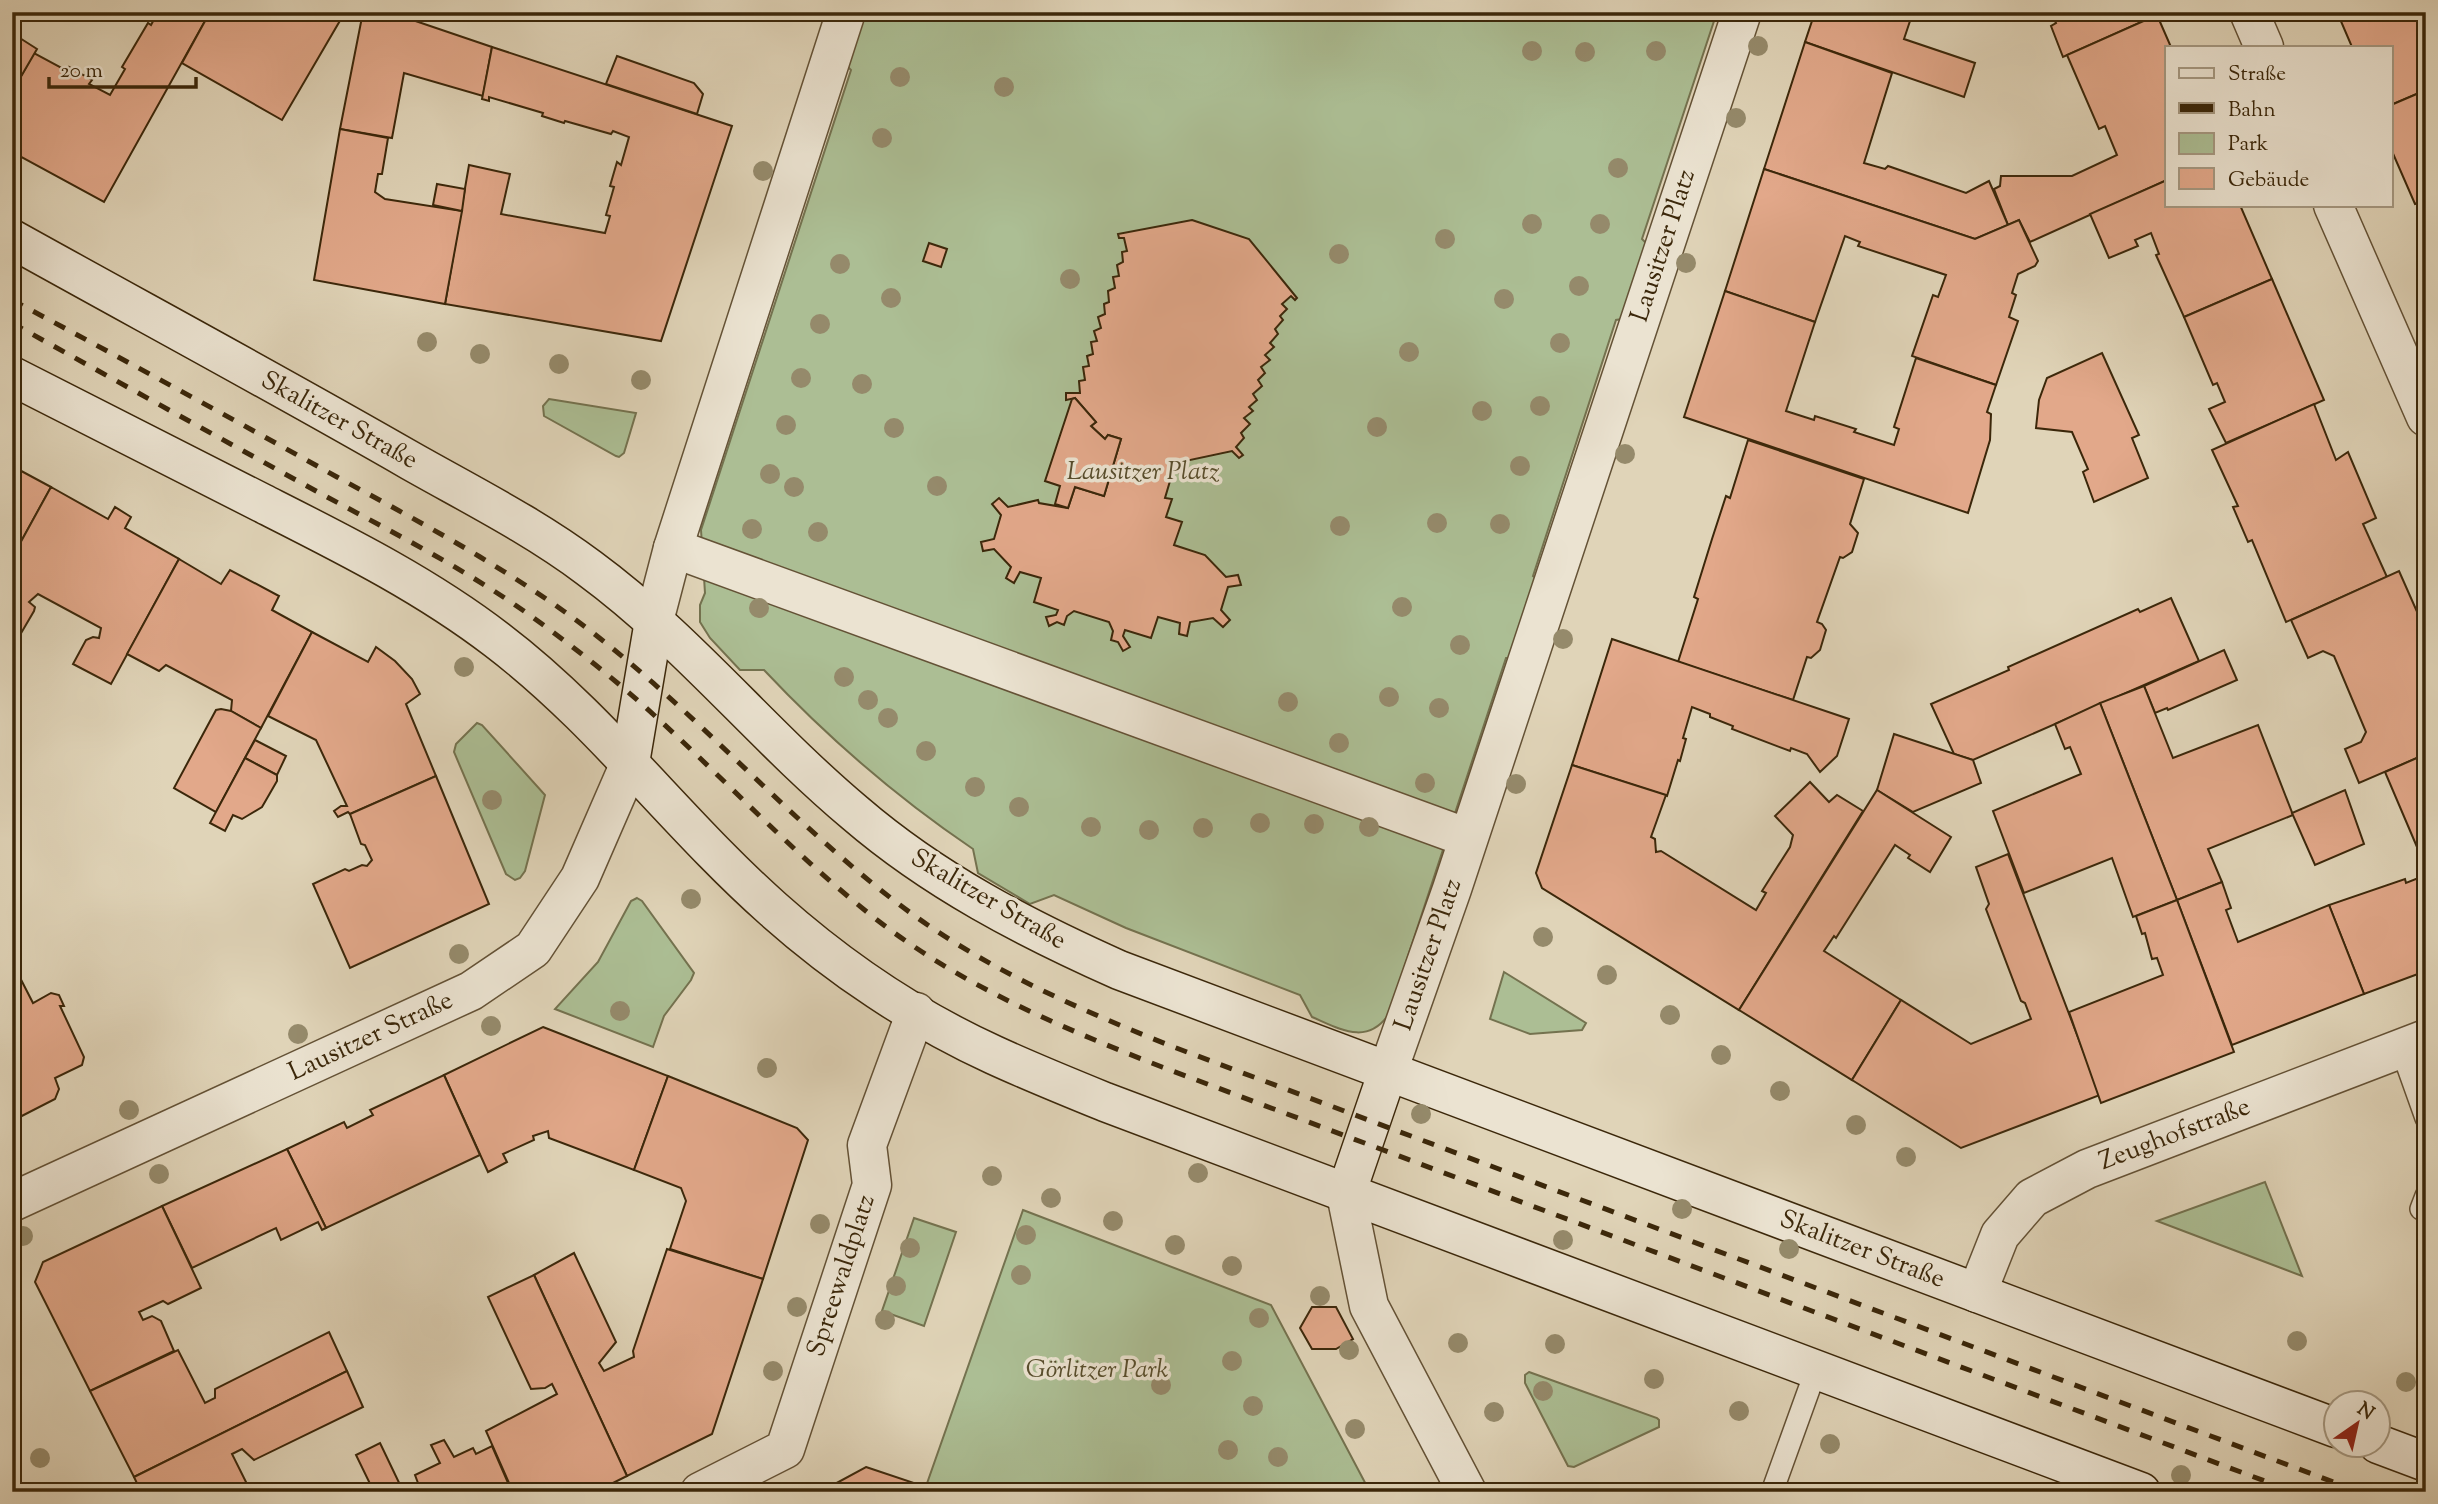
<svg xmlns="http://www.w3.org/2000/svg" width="2438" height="1504" viewBox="0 0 2438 1504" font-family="'Sorts Mill Goudy',serif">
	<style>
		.green { fill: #acbe94; stroke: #74724f; stroke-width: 2 }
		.building { fill: #e2a88a; stroke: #3b270a; stroke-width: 2 }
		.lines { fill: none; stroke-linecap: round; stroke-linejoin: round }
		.lane-casing { stroke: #645236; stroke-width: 24 }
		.street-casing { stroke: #645236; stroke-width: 41 }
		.secondary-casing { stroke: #3b270a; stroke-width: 41 }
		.lane { stroke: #ebe3d1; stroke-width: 21 }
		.street { stroke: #ebe3d1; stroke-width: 38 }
		.secondary { stroke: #ebe3d1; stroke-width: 38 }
		.rail { stroke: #3b270a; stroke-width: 5; stroke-dasharray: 12 12; stroke-linecap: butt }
		.tree { fill: #958a6b }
		.labels { text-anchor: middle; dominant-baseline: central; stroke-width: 7; stroke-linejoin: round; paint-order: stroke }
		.street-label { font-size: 26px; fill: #3b270a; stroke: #ebe3d1 }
		.park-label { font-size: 26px; font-style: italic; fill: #574d2c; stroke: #ebe3d1 }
	</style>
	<rect width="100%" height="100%" fill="#e0d4b8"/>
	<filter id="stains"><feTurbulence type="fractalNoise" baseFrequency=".00286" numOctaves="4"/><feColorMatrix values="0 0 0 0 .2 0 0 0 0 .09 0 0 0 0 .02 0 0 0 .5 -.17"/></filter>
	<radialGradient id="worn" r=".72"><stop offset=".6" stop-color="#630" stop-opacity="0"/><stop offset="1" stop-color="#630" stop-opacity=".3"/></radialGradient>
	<!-- green -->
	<g class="green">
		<path d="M861 12H1717L1642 239 1647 244 1622 319 1616 320 1533 576 1536 578 1510 658H1506L1389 1014C1367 1046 1340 1029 1312 1017L1300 995 1126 928 1054 895 1030 904 978 873 973 849C896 797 828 738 764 670H740L710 638 700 622V605L705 593 701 530 851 70 845 64Z"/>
		<path d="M549 399 636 413 624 453 619 457 616 456 544 416 543 406Z"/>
		<path d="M477 723 482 725 545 795 525 871 520 878 515 880 506 874 454 752 456 744Z"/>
		<path d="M637 898 642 901 694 973 691 980 664 1016 653 1047 555 1009 598 962 631 901Z"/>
		<path d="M1504 972 1586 1023 1582 1030 1530 1034 1490 1019Z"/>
		<path d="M2265 1182 2302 1276 2157 1221Z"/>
		<path d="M1023 1210 1271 1305 1370 1492H924Z"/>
		<path d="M914 1218 956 1232 924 1326 882 1311Z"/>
		<path d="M1529 1372 1657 1418 1659 1420V1427L1574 1467 1568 1466 1525 1383V1375Z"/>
	</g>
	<!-- building -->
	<g class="building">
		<path d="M158 12H210L104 202 12 152V92L34 53 67 71 69 67 92 80 89 84 110 95 125 69 122 67 148 23 151 25Z"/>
		<path d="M210 12H349L345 20 341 19 282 120 182 63Z"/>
		<path d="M363 12H389L492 47 483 96 404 73 392 138 340 129Z"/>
		<path d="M1815 12H1913L1904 39 1975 63 1964 97 1805 42Z"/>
		<path d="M2051 12H2156L2157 15 2063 57 2051 26 2056 23Z"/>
		<path d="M2337 12H2426V90L2391 105V47H2352Z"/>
		<path d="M2157 15 2171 47H2167V180L2030 242 2019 220 2008 225 1994 189 2000 186 2001 176H2072L2117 155 2105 126 2099 129 2067 55Z"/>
		<path d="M12 33 37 49 12 92Z"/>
		<path d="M1805 42 1892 73 1864 163 1885 169 1888 166 1966 193 1989 181 2008 225 1975 239 1764 169Z"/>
		<path d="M492 47 732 126 661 341 445 304 469 165 510 174 501 214 605 233 610 216 606 215 614 187 610 186 617 162 621 165 629 137 613 131 611 134 565 121 564 123 542 116 543 113 489 97V101L482 99Z"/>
		<path d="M617 56 694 83 703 94 697 114 606 84Z"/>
		<path d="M2426 90V216L2419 203 2415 204 2391 149V105Z"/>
		<path d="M340 129 388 138 382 174H378L375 192 385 199 462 211 445 304 314 280Z"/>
		<path d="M1764 169 1975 239 2019 220 2038 261 2035 266 2018 274 2012 293 2016 295 2009 317 2018 321 1996 385 1912 356 1933 295 1938 297 1946 275 1858 246 1860 242 1845 236 1815 322 1725 291Z"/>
		<path d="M2167 180V205H2240L2272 279 2184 317 2156 255 2159 254 2151 233 2135 240 2138 246 2109 258 2090 214Z"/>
		<path d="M437 184 465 189 462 211 433 205Z"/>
		<path d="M1192 220 1249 239 1297 298 1295 300 1291 296 1282 304 1287 309 1280 316 1283 320 1275 329 1278 334 1270 343 1274 347 1265 355 1270 360 1261 367 1265 373 1258 380 1262 386 1253 394 1257 400 1249 407 1253 411 1244 418 1250 424 1241 433 1244 438 1236 447 1243 455 1239 458 1232 451 1185 461 1181 473 1173 471 1165 498 1172 499 1166 517 1182 522 1174 545 1205 555 1226 577 1238 575 1241 585 1228 587 1221 610 1230 620 1223 627 1213 618 1190 622 1187 636 1179 634 1180 623 1158 617 1151 638 1125 630 1123 636 1130 647 1123 651 1118 642 1111 640 1113 631 1109 622 1074 611 1067 616 1064 625 1057 622 1049 626 1046 617 1056 615 1058 610 1034 602 1041 578 1020 572 1014 583 1006 578 1011 567 994 549 983 551 981 542 994 539 1001 515 992 504 999 498 1008 507 1038 500 1039 503 1068 508 1075 487 1104 496 1121 439 1108 435 1105 439 1091 426 1096 422 1075 398 1066 400V393H1080L1079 381 1085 380 1083 367 1089 366 1087 356 1093 354 1091 342 1097 341 1094 331 1101 328 1098 317 1105 314 1104 304 1109 302 1108 291 1115 288 1113 277 1119 276 1117 265 1123 262 1122 252 1127 251 1124 238H1119L1118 234Z"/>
		<path d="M929 243 947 249 941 267 923 261Z"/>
		<path d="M2272 279 2324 400 2226 443 2209 409 2225 402 2217 383 2213 385 2184 317Z"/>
		<path d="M1725 291 1815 322 1786 411 1814 420 1815 416 1856 429 1854 432 1894 445 1899 429 1894 427 1916 358 1996 385 1987 412 1991 414 1990 440 1968 513 1684 417Z"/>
		<path d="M2102 353 2139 435 2132 438 2148 478 2094 502 2083 472 2088 469 2072 432 2036 428 2039 400 2047 378Z"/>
		<path d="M1075 398 1096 422 1091 426 1105 439 1108 435 1121 439 1104 496 1075 487 1068 508 1055 504 1060 486 1045 481 1072 399Z"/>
		<path d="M2314 404 2336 460 2348 452 2376 518 2363 524 2387 577 2286 622 2252 540 2248 542 2233 507 2238 506 2212 450Z"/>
		<path d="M1748 440 1864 479 1850 524 1858 533 1852 552 1843 558 1840 557 1817 622 1822 624 1826 630 1820 650 1811 658 1807 657 1793 700 1678 662 1698 599 1694 597 1712 539 1726 496 1730 498Z"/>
		<path d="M12 466 51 487 12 558Z"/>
		<path d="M51 487 108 519 115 507 131 517 125 528 179 559 111 684 73 664 86 640 93 637 99 638 101 628 38 594 29 602 35 607 34 611 20 635 12 631V558Z"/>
		<path d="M179 559 221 584 230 570 279 596 272 610 312 632 261 728 231 711 232 700 166 665 159 671 127 654Z"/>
		<path d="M2399 571 2426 632V754L2359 783 2345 749 2361 742 2366 732 2334 656 2323 651 2308 658 2291 620Z"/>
		<path d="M2171 598 2199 661 1973 760 1954 754 1931 704 2009 670 2008 667 2138 609 2140 612Z"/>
		<path d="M312 632 368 662 376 647 395 661 412 679 420 694 406 704 436 776 350 814 348 812 338 817 334 811 341 806H347L316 740 268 716Z"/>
		<path d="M1612 639 1849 719 1837 756 1820 772 1807 754 1791 748 1790 751 1732 729 1733 726 1710 717V714L1692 707 1683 738 1686 739 1680 761 1678 760 1667 796 1572 765Z"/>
		<path d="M2224 650 2237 680 2168 710 2167 708 2155 713 2144 686Z"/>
		<path d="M2144 686 2173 758 2258 725 2293 815 2208 849 2222 882 2177 900 2100 703Z"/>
		<path d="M2100 703 2177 900 2133 917 2112 858 2024 893 1993 811 2081 774 2070 747 2065 749 2055 724Z"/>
		<path d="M221 709 231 711 261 728 216 812 174 788 216 710Z"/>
		<path d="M1894 734 1973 760 1981 783 1913 812 1877 790Z"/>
		<path d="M255 740 286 756 277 775 245 758Z"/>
		<path d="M2426 754V856L2422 846 2417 847 2385 772Z"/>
		<path d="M245 758 277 775V781L262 807 242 819 233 815 225 831 210 823Z"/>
		<path d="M1572 765 1666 795 1651 837 1655 839 1656 852 1661 851 1756 910 1766 893 1762 891 1790 847 1793 835 1775 816 1810 782 1829 802 1837 795 1863 811 1739 1010 1542 888 1536 873Z"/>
		<path d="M436 776 489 904 350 968 313 884 345 869 349 871 362 865 367 866 372 860 365 845 361 844 350 814Z"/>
		<path d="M1877 790 1951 837 1930 872 1908 858 1910 855 1895 845 1836 938 1834 936 1824 951 1901 1000 1852 1080 1739 1010Z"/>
		<path d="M2345 790 2364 844 2315 865 2292 813Z"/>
		<path d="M2008 854 2100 1095 1961 1148 1852 1080 1901 1000 1971 1044 2031 1019 2025 1003 2021 1001 1986 909 1989 904 1976 867Z"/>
		<path d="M2426 875V971L2364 994 2329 905 2405 879 2406 883Z"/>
		<path d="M2222 882 2231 908 2226 910 2238 942 2329 905 2364 994 2232 1045 2177 900Z"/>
		<path d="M2177 900 2234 1052 2101 1103 2069 1012 2163 975 2157 958 2152 959 2145 933 2142 934 2136 916Z"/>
		<path d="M12 962 33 1003 51 993 59 995 64 1006H60L84 1057 82 1065 55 1078 59 1089 55 1099 12 1121Z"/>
		<path d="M543 1027 668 1076 634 1170 549 1138 548 1131 533 1136 534 1140 503 1154 507 1162 488 1172 444 1075Z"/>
		<path d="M444 1075 480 1155 326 1228 287 1149 344 1122 347 1128 373 1115 370 1110Z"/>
		<path d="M668 1076 797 1128 808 1140 763 1279 670 1249 686 1201 681 1188 634 1170Z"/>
		<path d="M287 1149 326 1228 322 1230 318 1222 281 1240 276 1228 192 1268 162 1206Z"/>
		<path d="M162 1206 201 1288 168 1304 163 1301 139 1312 143 1320 152 1316 161 1321 174 1351 90 1391 35 1282 43 1262Z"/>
		<path d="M667 1249 763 1279 712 1434 627 1476 534 1275 574 1253 616 1342 599 1363 604 1371 634 1357 633 1351Z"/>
		<path d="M534 1275 627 1476 595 1492H513L486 1431 557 1394 552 1384 545 1388 531 1389 488 1297Z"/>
		<path d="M1312 1307H1336L1353 1339 1336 1349H1312L1300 1328Z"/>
		<path d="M329 1332 347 1371 134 1477 90 1391 178 1350 205 1403 215 1398V1389Z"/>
		<path d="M347 1371 363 1407 254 1460 242 1449 232 1454 251 1492H141L134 1477Z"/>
		<path d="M444 1440 454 1457 473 1448 476 1454 492 1446 512 1492H403L418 1483 415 1475 440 1463 431 1445Z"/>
		<path d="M380 1443 403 1491V1492H374L356 1455Z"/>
		<path d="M866 1467 926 1487 924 1492H820Z"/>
	</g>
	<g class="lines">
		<!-- lane casing -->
		<g class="lane-casing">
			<g id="lane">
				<path d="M2401 1048 2426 1118"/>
				<path d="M2421 1209 2426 1196"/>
				<path d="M1772 1492 1816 1370"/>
			</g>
		</g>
		<!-- street casing -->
		<g class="street-casing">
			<g id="street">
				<path d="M2249 12 2264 47"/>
				<path d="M2333 205 2426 417"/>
				<path d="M673 548 1468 838"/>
				<path d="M654 621 673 548 846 12"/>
				<path d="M1388 1071 1452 889 1742 12"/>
				<path d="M1346 1194 1369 1306 1467 1492"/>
				<path d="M12 1202 471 991 533 949 580 878 630 763"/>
				<path d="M1977 1293 2000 1235 2032 1198 2087 1169 2426 1039"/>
				<path d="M700 1492 785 1449 872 1185 867 1145 916 1012"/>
			</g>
		</g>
		<!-- secondary casing -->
		<g class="secondary-casing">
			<g id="secondary">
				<path d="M12 239C145 313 279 385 411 461 471 495 533 526 589 568 687 640 762 735 855 813 934 881 1025 928 1119 970L2336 1428"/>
				<path d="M12 376C95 418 178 461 262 503 343 544 424 584 497 640 601 719 676 823 773 909 838 967 915 1019 994 1055 1031 1072 1068 1087 1105 1102L2141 1492"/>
				<path d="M630 763 654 621"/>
				<path d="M1346 1194 1388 1071"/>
				<path d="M2378 1444 2426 1462"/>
			</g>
		</g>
		<!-- lane -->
		<use href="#lane" class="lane"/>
		<!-- street -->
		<use href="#street" class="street"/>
		<!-- secondary -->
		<use href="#secondary" class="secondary"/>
		<!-- rail -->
		<g class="rail">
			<path d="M12 300C121 358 229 417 337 477 418 521 501 565 576 620 692 706 785 818 900 905 983 968 1076 1008 1171 1046L2360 1492"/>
			<path d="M12 323C113 379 214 435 316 491 388 530 464 568 531 616 574 647 616 680 655 716 732 786 802 863 885 926 969 989 1065 1029 1162 1067L2294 1492"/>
		</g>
	</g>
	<!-- trees -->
	<g class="tree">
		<circle cx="1758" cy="46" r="10"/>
		<circle cx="1532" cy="51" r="10"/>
		<circle cx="1656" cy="51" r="10"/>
		<circle cx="1585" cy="52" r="10"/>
		<circle cx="900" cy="77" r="10"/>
		<circle cx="1004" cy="87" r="10"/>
		<circle cx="1736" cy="118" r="10"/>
		<circle cx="882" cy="138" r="10"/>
		<circle cx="1618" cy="168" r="10"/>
		<circle cx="763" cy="171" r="10"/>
		<circle cx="1532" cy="224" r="10"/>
		<circle cx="1600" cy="224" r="10"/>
		<circle cx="1445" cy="239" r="10"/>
		<circle cx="1339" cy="254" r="10"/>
		<circle cx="1686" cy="263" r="10"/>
		<circle cx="840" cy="264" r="10"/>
		<circle cx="1070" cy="279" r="10"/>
		<circle cx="1579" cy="286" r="10"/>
		<circle cx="891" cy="298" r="10"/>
		<circle cx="1504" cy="299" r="10"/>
		<circle cx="820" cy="324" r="10"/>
		<circle cx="427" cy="342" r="10"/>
		<circle cx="1560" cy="343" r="10"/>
		<circle cx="1409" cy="352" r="10"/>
		<circle cx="480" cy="354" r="10"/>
		<circle cx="559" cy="364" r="10"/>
		<circle cx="801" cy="378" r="10"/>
		<circle cx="641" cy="380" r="10"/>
		<circle cx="862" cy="384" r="10"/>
		<circle cx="1540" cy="406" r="10"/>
		<circle cx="1482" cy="411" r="10"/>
		<circle cx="786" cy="425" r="10"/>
		<circle cx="1377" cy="427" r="10"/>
		<circle cx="894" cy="428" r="10"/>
		<circle cx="1625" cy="454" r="10"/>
		<circle cx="1520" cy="466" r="10"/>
		<circle cx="770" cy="474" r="10"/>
		<circle cx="937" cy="486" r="10"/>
		<circle cx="794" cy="487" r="10"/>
		<circle cx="1437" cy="523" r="10"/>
		<circle cx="1500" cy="524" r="10"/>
		<circle cx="1340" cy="526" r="10"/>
		<circle cx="752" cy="529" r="10"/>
		<circle cx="818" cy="532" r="10"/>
		<circle cx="1402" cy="607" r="10"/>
		<circle cx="759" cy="608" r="10"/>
		<circle cx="1563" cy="639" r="10"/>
		<circle cx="1460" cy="645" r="10"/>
		<circle cx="464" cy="667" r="10"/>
		<circle cx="844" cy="677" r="10"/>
		<circle cx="1389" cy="697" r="10"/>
		<circle cx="868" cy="700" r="10"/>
		<circle cx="1288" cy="702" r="10"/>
		<circle cx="1439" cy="708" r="10"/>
		<circle cx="888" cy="718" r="10"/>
		<circle cx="1339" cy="743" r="10"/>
		<circle cx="926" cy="751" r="10"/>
		<circle cx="1425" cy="783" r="10"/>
		<circle cx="1516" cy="784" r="10"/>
		<circle cx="975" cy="787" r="10"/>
		<circle cx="492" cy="800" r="10"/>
		<circle cx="1019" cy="807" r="10"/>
		<circle cx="1260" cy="823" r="10"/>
		<circle cx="1314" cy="824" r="10"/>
		<circle cx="1091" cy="827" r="10"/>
		<circle cx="1369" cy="827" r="10"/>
		<circle cx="1203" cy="828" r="10"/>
		<circle cx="1149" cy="830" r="10"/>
		<circle cx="691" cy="899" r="10"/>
		<circle cx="1543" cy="937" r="10"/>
		<circle cx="459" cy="954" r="10"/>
		<circle cx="1607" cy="975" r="10"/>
		<circle cx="620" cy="1011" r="10"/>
		<circle cx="1670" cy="1015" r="10"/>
		<circle cx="491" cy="1026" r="10"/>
		<circle cx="298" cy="1034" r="10"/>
		<circle cx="1721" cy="1055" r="10"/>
		<circle cx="767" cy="1068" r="10"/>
		<circle cx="1780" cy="1091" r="10"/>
		<circle cx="129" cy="1110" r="10"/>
		<circle cx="1421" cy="1114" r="10"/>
		<circle cx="1856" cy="1125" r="10"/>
		<circle cx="1906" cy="1157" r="10"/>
		<circle cx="1198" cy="1173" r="10"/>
		<circle cx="159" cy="1174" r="10"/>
		<circle cx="992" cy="1176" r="10"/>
		<circle cx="1051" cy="1198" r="10"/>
		<circle cx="1682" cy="1209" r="10"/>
		<circle cx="1113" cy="1221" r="10"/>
		<circle cx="820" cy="1224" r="10"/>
		<circle cx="1026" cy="1235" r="10"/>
		<circle cx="23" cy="1236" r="10"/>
		<circle cx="1563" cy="1240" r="10"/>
		<circle cx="1175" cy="1245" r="10"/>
		<circle cx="910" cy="1248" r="10"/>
		<circle cx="1789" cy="1249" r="10"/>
		<circle cx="1232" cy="1266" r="10"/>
		<circle cx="1021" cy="1275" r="10"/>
		<circle cx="896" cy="1286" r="10"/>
		<circle cx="1320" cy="1296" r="10"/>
		<circle cx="797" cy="1307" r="10"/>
		<circle cx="1259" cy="1318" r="10"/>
		<circle cx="885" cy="1320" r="10"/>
		<circle cx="2297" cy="1341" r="10"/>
		<circle cx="1458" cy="1343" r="10"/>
		<circle cx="1555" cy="1344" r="10"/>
		<circle cx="1349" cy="1350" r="10"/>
		<circle cx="1232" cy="1361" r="10"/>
		<circle cx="773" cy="1371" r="10"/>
		<circle cx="1654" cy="1379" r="10"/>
		<circle cx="2406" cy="1382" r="10"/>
		<circle cx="1161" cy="1385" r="10"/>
		<circle cx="1543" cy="1391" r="10"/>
		<circle cx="1253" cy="1406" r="10"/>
		<circle cx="1739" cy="1411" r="10"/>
		<circle cx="1494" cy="1412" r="10"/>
		<circle cx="1355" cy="1429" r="10"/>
		<circle cx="1830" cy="1444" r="10"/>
		<circle cx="1228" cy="1450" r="10"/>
		<circle cx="1278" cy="1457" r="10"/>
		<circle cx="40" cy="1458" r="10"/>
		<circle cx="2181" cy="1475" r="10"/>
	</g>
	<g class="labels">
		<!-- street labels -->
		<g class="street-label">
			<text transform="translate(1664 246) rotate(-72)">Lausitzer Platz</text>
			<text transform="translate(339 421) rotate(29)">Skalitzer Straße</text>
			<text transform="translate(988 900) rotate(30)">Skalitzer Straße</text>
			<text transform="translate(1429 955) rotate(-71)">Lausitzer Platz</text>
			<text transform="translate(371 1037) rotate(-25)">Lausitzer Straße</text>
			<text transform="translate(2175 1135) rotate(-21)">Zeughofstraße</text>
			<text transform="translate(1862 1250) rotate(21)">Skalitzer Straße</text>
			<text transform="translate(842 1276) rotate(-72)">Spreewaldplatz</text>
		</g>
		<!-- park labels -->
		<g class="park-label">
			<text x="1143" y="472">Lausitzer Platz</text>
			<text x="1097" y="1370">Görlitzer Park</text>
		</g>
	</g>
	<!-- margin -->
	<rect width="2438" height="1504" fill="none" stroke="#e0d4b8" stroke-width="42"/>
	<rect x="14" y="14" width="2410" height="1476" fill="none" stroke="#3b270a" stroke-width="3.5"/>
	<rect x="21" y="21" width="2396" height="1462" fill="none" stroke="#3b270a" stroke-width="2"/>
	<!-- legend -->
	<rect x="2165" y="46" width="228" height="161" fill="#ebe3d1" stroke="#a59881" stroke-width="2"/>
	<rect x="2179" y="68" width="35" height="10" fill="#ebe3d1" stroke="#a59881" stroke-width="2"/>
	<text x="2228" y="80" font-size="21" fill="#3b270a">Straße</text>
	<rect x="2179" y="103" width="35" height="10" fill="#3b270a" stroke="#a59881" stroke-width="2"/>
	<text x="2228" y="116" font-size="21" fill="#3b270a">Bahn</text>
	<rect x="2179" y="133" width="35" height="21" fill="#acbe94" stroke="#a59881" stroke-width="2"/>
	<text x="2228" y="150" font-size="21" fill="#3b270a">Park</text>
	<rect x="2179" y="168" width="35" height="21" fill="#e2a88a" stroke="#a59881" stroke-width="2"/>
	<text x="2228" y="186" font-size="21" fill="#3b270a">Gebäude</text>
	<!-- north arrow -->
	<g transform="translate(2357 1424) rotate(34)"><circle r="33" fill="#ebe3d1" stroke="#a59881" stroke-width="2"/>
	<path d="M0-5L12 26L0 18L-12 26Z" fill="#8f2418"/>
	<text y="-10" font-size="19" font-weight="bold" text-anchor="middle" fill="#3b270a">N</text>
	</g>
	<!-- scale -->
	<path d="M49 77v10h147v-10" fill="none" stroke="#3b270a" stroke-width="3.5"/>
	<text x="60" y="77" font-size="21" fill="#3b270a" stroke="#ebe3d1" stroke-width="5" paint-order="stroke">20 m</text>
	<rect width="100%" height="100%" filter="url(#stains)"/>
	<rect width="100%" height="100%" fill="url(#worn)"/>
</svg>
